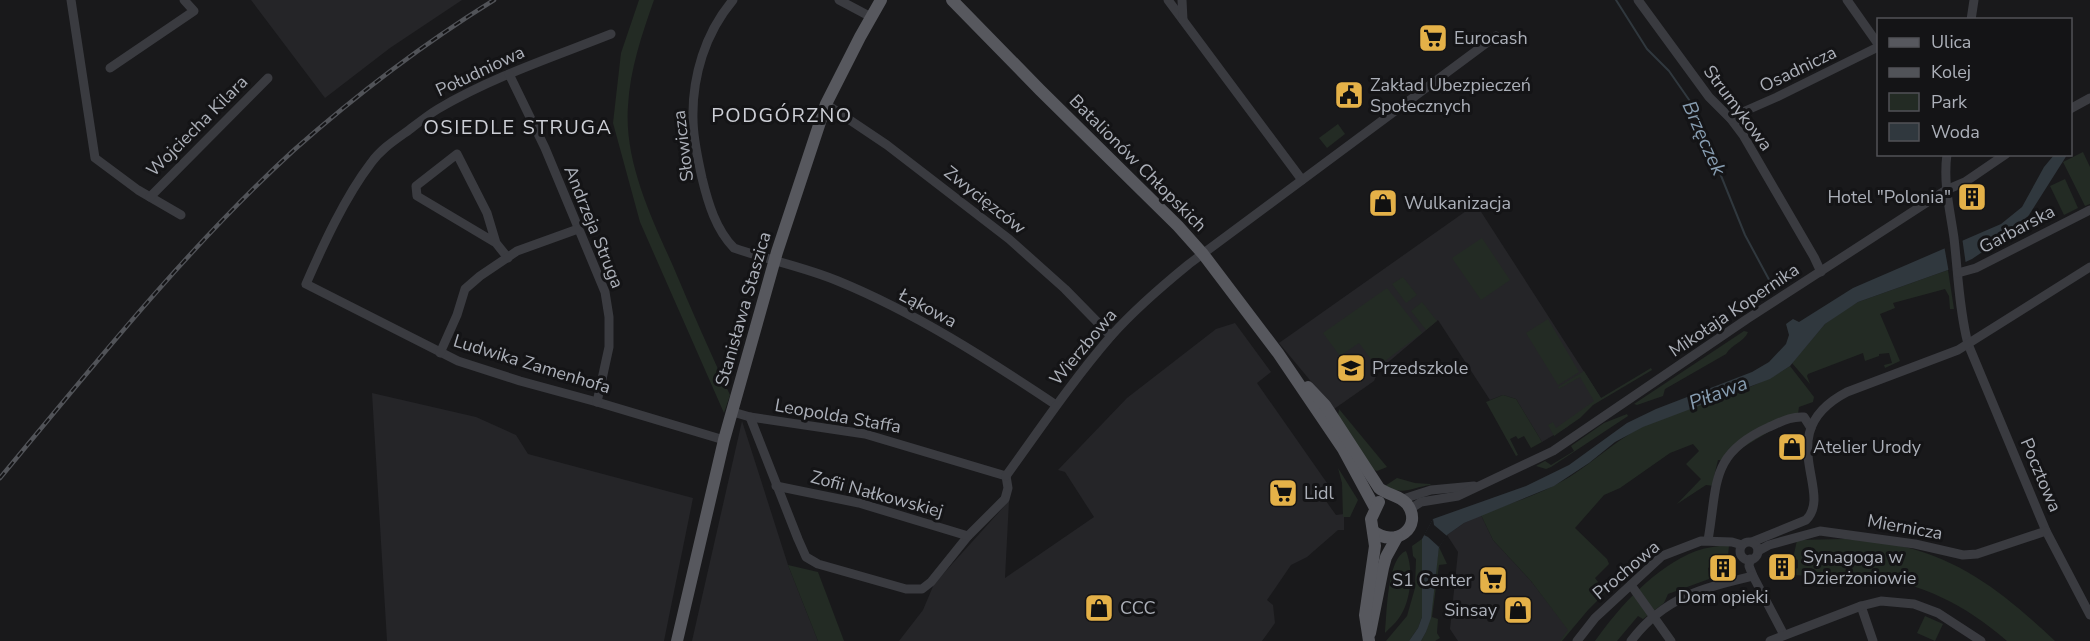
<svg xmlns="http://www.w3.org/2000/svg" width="2090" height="641" viewBox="0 0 2090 641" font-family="'Nunito Sans',sans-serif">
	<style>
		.built { fill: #252528 }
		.green { fill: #232b24 }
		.water { fill: #30383e }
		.pier { fill: #19191b }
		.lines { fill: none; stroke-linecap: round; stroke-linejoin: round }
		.stream { stroke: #30383e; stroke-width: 2 }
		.minor { stroke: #3a3b40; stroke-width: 9 }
		.major { stroke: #57585e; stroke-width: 12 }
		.rail-casing { stroke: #515358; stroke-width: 4.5 }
		.rail { stroke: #141416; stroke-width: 2; stroke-dasharray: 7; stroke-linecap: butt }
		.labels { text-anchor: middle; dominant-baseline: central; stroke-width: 6; stroke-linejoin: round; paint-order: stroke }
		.poi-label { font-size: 18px; fill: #acb0b9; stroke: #141416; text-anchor: start }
		.street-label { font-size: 18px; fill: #acb0b9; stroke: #141416 }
		.neighbourhood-label { font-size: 20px; letter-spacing: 1.5px; fill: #cdcfd6; stroke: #141416 }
		.water-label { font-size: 20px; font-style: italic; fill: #879db1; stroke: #141416 }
	</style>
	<rect width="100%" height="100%" fill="#19191b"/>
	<!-- built -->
	<g class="built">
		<path d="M251 0H462L390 48 325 98Z"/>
		<path d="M1476 204 1601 398 1580 412 1567 427 1542 442 1516 399 1503 395 1490 400 1438 320 1379 370 1374 381 1334 409 1279 343Z"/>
		<path d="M1235 323 1271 372 1257 383 1327 483 1318 490 1336 515 1344 514V530H1338L1307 557 1291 565 1267 600 1273 605 1275 623 1262 641H899L923 610 934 584 1009 501 1005 578 1094 517 1065 472 1058 470 1127 398 1216 329Z"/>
		<path d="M372 393 476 417 516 435 528 454 693 498 664 641H387Z"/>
		<path d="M742 421 788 565 818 641H692Z"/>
		<path d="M1481 515 1493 540 1531 581 1569 630 1561 641H1458L1450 629 1458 552 1447 535 1464 523Z"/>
	</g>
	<!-- green -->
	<g class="green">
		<path d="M639 0H654C642 34 630 69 628 106 624 161 651 217 673 266 691 309 710 352 730 395L724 413 640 222 613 123 621 53Z"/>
		<path d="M1338 124 1345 134 1327 148 1319 138Z"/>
		<path d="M2083 152 2090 167V204L2085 206 2063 162Z"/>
		<path d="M2065 179 2078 208 2064 215 2050 186Z"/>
		<path d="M1482 238 1510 280 1481 300 1452 258Z"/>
		<path d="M1948 270 1954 309H1950L1949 296 1945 289 1893 303 1895 308 1880 314 1900 361 1885 368 1884 365 1892 363 1889 353 1879 354V356L1865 361 1863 353 1808 374 1807 376 1810 384 1792 363 1825 324 1844 310 1858 302Z"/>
		<path d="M1403 277 1417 295 1406 303 1392 284Z"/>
		<path d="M1387 288 1422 333 1377 367 1359 343 1340 356 1323 333Z"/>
		<path d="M1422 302 1437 321 1426 330 1411 311Z"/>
		<path d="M1548 319 1579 372 1558 385 1526 333Z"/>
		<path d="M1744 331 1748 332C1744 342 1732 344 1726 354L1665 389 1663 396 1637 405 1634 404Z"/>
		<path d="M1790 366 1814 397 1813 402 1799 407 1798 414 1722 460H1718L1713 481 1715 486 1706 485 1677 504 1701 479 1686 464 1699 451 1693 444 1670 453 1620 488 1604 495 1575 528 1607 559 1609 564 1595 578 1601 586 1609 580 1612 586 1588 610 1562 641H1560L1568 630 1531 581 1493 540 1481 515C1504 505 1530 498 1553 486 1585 471 1609 444 1642 427 1690 403 1745 396 1790 366Z"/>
		<path d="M1651 368 1652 370 1593 405 1580 418 1554 436 1548 425 1553 422 1556 428 1594 401 1580 377 1559 389 1558 387 1584 371 1601 398Z"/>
		<path d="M1503 395 1516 399 1542 442 1531 448 1524 436 1518 439 1516 436 1510 439 1518 455 1516 456 1486 402Z"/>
		<path d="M1339 409 1387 467 1377 471 1372 469 1338 416Z"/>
		<path d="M1627 414 1628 416 1551 467 1546 469 1536 466 1545 461 1551 465 1574 451 1571 446 1604 423Z"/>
		<path d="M1338 468 1358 500 1350 517H1343L1342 483Z"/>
		<path d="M1397 478 1415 483 1430 484 1431 485C1413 487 1403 496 1385 486Z"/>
		<path d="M1422 539V617L1418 628 1409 641H1386L1407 616 1415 588 1416 559 1413 556 1412 546Z"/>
		<path d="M1846 539C1865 541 1886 542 1905 547 1967 562 2010 599 2055 641H2007C1963 603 1926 586 1864 573L1862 584 1853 582 1851 578 1848 581 1816 577V574L1813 572 1810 576 1793 575V570L1798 568V560L1793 559 1797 540Z"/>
		<path d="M1729 545 1728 557 1714 558 1715 565 1708 568 1709 579 1668 594 1664 603 1643 619 1638 616 1617 641H1595C1620 606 1655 567 1696 551 1707 547 1718 546 1729 545Z"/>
		<path d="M1439 547 1447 564 1439 565 1432 617 1438 619 1437 633 1440 638 1435 641H1421L1426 632Z"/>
		<path d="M1406 551C1414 570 1411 602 1399 618 1395 624 1389 628 1385 633 1387 614 1387 558 1406 551Z"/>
		<path d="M788 565 818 572 844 641H818Z"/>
		<path d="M1925 616 1943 624 1935 641 1917 633Z"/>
	</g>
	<!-- water -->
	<path class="water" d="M2054 155H2067L2029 215 2018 228 1972 259 1948 270 1858 302 1825 324 1790 366 1770 379 1643 427 1615 442 1589 463 1554 486 1464 523 1447 535 1439 547 1431 618 1426 632 1421 641H1409L1418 628 1422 617V539L1433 519 1526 486 1569 465 1627 423 1656 409 1752 372 1769 362 1786 344 1789 335 1786 324 1793 319 1799 322 1853 288 2001 224 2022 207 2044 167Z"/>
	<!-- pier -->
	<g class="pier">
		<path d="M1962 237 1966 265 1949 273 1944 245Z"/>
		<path d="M1433 519 1434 525 1447 536 1439 547 1428 537 1424 535Z"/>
	</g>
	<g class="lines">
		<!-- stream -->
		<path class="stream" d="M1616 0 1647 49 1669 71 1692 104 1745 235 1773 287"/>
		<!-- minor -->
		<g class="minor">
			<path d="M71 0 95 158 138 190 181 215"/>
			<path d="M733 0C705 33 692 77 693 119 693 139 698 159 702 178 708 203 716 230 734 248 768 260 805 267 838 281 916 313 987 359 1056 405"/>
			<path d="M839 0 871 17"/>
			<path d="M1168 0 1302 180"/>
			<path d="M1182 0 1183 20"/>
			<path d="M1638 0 1709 97 1731 119 1743 135 1814 257 1821 272"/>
			<path d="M1847 0 1878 44"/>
			<path d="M1971 20 1974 0"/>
			<path d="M611 34C553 57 492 77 438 109 428 115 418 123 409 130 395 140 381 149 371 163 345 197 323 245 306 284L458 361 520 381 597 402 724 440"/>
			<path d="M110 68 194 11 184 0"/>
			<path d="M509 74 545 148 605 292 609 317V347L597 402"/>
			<path d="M826 104 887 145 1009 239 1065 289 1111 336"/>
			<path d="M2070 109 2090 98"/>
			<path d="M1731 119 1736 115 1777 97 1878 47"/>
			<path d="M1947 154C1943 183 1950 210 1954 238 1958 273 1959 309 1968 344L2046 531 2090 615"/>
			<path d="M150 197 268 78"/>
			<path d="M496 243 417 196 416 186 457 154 487 213 496 243 508 258"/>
			<path d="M1958 273 1976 268 2090 210"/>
			<path d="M440 353 457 315 465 289 480 276 517 251 578 229"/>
			<path d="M733 412 750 417 865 434 1006 476"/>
			<path d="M750 417 798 539 806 557 818 564 906 589H922L931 582 968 536 1005 499 1008 488 1006 476"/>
			<path d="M1006 476C1040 429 1073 380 1111 336 1135 309 1162 286 1189 264L1496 36"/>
			<path d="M776 486 859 503 968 536"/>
			<path d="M1403 499 1431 490 1474 486"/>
			<path d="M1410 509 1421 502 1458 496 1553 451 1747 319 1946 190 1965 182 2006 154"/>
			<path d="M1708 540C1718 484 1709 454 1769 427 1781 422 1791 416 1804 417L1811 428"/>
			<path d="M1752 542 1806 520C1835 492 1770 432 1847 392L1958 350 2090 267"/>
			<circle cx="1749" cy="551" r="9"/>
			<path d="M1758 551 1769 545 1820 531 1915 544 1963 555 1977 554 2046 531"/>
			<path d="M1750 559 1749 566 1753 576 1784 635"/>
			<path d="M1631 585 1671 641"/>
			<path d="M1861 606 1873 641"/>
			<path d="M1577 641 1595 618 1662 556 1701 541 1732 542 1742 545"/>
			<path d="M1631 641C1664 597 1703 588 1753 576"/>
			<path d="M1770 641 1861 606 1881 601 1914 604 1938 613 1981 641"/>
		</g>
		<!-- major -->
		<g class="major">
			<path d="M952 0 1040 90 1178 226 1203 254 1278 353 1343 449 1375 508"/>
			<path d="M1308 387 1325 405 1379 488C1387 495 1400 495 1407 504 1424 527 1395 549 1373 531"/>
			<path d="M1370 633 1383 568 1386 557 1397 537"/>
			<path d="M677 641 724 440 777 252 826 104 860 37 881 0"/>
			<path d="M1369 641 1365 615 1375 546 1371 519 1379 502"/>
		</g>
		<!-- rail casing -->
		<g class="rail-casing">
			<path id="rail" d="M0 478C93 366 186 249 294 150 356 95 423 44 494 0"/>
		</g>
		<!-- rail -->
		<use href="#rail" class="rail"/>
	</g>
	<!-- icons -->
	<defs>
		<g id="supermarket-square" transform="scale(1.5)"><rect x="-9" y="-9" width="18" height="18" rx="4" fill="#e4b148" stroke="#141416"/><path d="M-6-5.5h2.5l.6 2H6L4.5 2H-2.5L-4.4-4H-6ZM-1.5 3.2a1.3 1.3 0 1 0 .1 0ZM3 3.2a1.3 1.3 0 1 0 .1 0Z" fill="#111"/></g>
		<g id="civic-square" transform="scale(1.5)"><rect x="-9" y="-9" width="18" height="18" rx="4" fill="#e4b148" stroke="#141416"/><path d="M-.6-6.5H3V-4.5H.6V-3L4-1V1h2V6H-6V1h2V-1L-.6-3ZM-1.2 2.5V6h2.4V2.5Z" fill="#111"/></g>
		<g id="building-square" transform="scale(1.5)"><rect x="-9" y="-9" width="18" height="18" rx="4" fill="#e4b148" stroke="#141416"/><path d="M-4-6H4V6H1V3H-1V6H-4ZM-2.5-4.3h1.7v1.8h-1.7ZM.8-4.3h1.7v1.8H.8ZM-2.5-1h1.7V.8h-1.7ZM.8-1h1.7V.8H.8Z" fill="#111"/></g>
		<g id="shop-square" transform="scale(1.5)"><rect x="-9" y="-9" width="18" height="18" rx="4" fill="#e4b148" stroke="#141416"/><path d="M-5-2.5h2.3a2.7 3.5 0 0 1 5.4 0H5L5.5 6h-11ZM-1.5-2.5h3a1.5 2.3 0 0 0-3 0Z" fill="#111"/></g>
		<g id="school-square" transform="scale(1.5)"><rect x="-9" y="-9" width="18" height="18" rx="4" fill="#e4b148" stroke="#141416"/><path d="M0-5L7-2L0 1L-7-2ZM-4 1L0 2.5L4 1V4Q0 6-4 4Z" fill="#111"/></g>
	</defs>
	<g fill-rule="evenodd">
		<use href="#supermarket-square" x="1433" y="38"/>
		<use href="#civic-square" x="1349" y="95"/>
		<use href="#building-square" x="1972" y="197"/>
		<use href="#shop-square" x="1383" y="203"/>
		<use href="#school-square" x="1351" y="368"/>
		<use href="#shop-square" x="1792" y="447"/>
		<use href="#supermarket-square" x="1283" y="493"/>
		<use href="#building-square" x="1782" y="567"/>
		<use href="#building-square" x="1723" y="568"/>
		<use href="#supermarket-square" x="1493" y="580"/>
		<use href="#shop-square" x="1099" y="608"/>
		<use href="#shop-square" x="1518" y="610"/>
	</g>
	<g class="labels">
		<!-- poi labels -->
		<g class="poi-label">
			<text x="1454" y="38">Eurocash</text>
			<text x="1370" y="85">Zakład Ubezpieczeń<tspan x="1370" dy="21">Społecznych</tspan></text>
			<text x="1951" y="197" text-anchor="end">Hotel "Polonia"</text>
			<text x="1404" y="203">Wulkanizacja</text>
			<text x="1372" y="368">Przedszkole</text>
			<text x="1813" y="447">Atelier Urody</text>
			<text x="1304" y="493">Lidl</text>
			<text x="1803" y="557">Synagoga w<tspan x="1803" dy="21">Dzierżoniowie</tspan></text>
			<text x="1472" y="580" text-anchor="end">S1 Center</text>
			<text x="1723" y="597" text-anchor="middle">Dom opieki</text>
			<text x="1120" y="608">CCC</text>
			<text x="1497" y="610" text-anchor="end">Sinsay</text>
		</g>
		<!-- street labels -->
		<g class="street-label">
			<text transform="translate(1798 69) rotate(-26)">Osadnicza</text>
			<text transform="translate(480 71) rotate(-25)">Południowa</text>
			<text transform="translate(1738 108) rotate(53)">Strumykowa</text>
			<text transform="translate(197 126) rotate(-45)">Wojciecha Kilara</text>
			<text transform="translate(683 146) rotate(-97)">Słowicza</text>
			<text transform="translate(1138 163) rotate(45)">Batalionów Chłopskich</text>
			<text transform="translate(985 200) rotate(38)">Zwycięzców</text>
			<text transform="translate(594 227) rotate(68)">Andrzeja Struga</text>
			<text transform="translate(2017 229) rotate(-28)">Garbarska</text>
			<text transform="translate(928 308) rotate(28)">Łąkowa</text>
			<text transform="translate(743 309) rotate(-74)">Stanisława Staszica</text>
			<text transform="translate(1734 310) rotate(-34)">Mikołaja Kopernika</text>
			<text transform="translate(1083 347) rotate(-50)">Wierzbowa</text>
			<text transform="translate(532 364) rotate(17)">Ludwika Zamenhofa</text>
			<text transform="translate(838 416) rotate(10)">Leopolda Staffa</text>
			<text transform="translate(2041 475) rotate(67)">Pocztowa</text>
			<text transform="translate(877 494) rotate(15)">Zofii Nałkowskiej</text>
			<text transform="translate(1905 527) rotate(10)">Miernicza</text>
			<text transform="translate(1626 570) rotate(-40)">Prochowa</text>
		</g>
		<!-- neighbourhood labels -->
		<g class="neighbourhood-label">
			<text x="782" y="115">PODGÓRZNO</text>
			<text x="518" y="127">OSIEDLE STRUGA</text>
		</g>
		<!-- water labels -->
		<g class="water-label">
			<text transform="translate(1704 138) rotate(66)">Brzęczek</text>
			<text transform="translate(1718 393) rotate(-21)">Piława</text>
		</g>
	</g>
	<!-- legend -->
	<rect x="1877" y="18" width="195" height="138" fill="#141416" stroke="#515257" stroke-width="1.5"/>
	<rect x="1889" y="38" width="30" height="9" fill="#57585e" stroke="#515257" stroke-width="1.5"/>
	<text x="1931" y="48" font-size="18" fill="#acb0b9">Ulica</text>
	<rect x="1889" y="68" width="30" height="9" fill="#515358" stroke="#515257" stroke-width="1.5"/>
	<text x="1931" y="78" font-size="18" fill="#acb0b9">Kolej</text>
	<rect x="1889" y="93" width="30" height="18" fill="#232b24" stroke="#515257" stroke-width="1.5"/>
	<text x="1931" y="108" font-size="18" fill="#acb0b9">Park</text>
	<rect x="1889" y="123" width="30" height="18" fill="#30383e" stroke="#515257" stroke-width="1.5"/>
	<text x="1931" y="138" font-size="18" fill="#acb0b9">Woda</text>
</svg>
